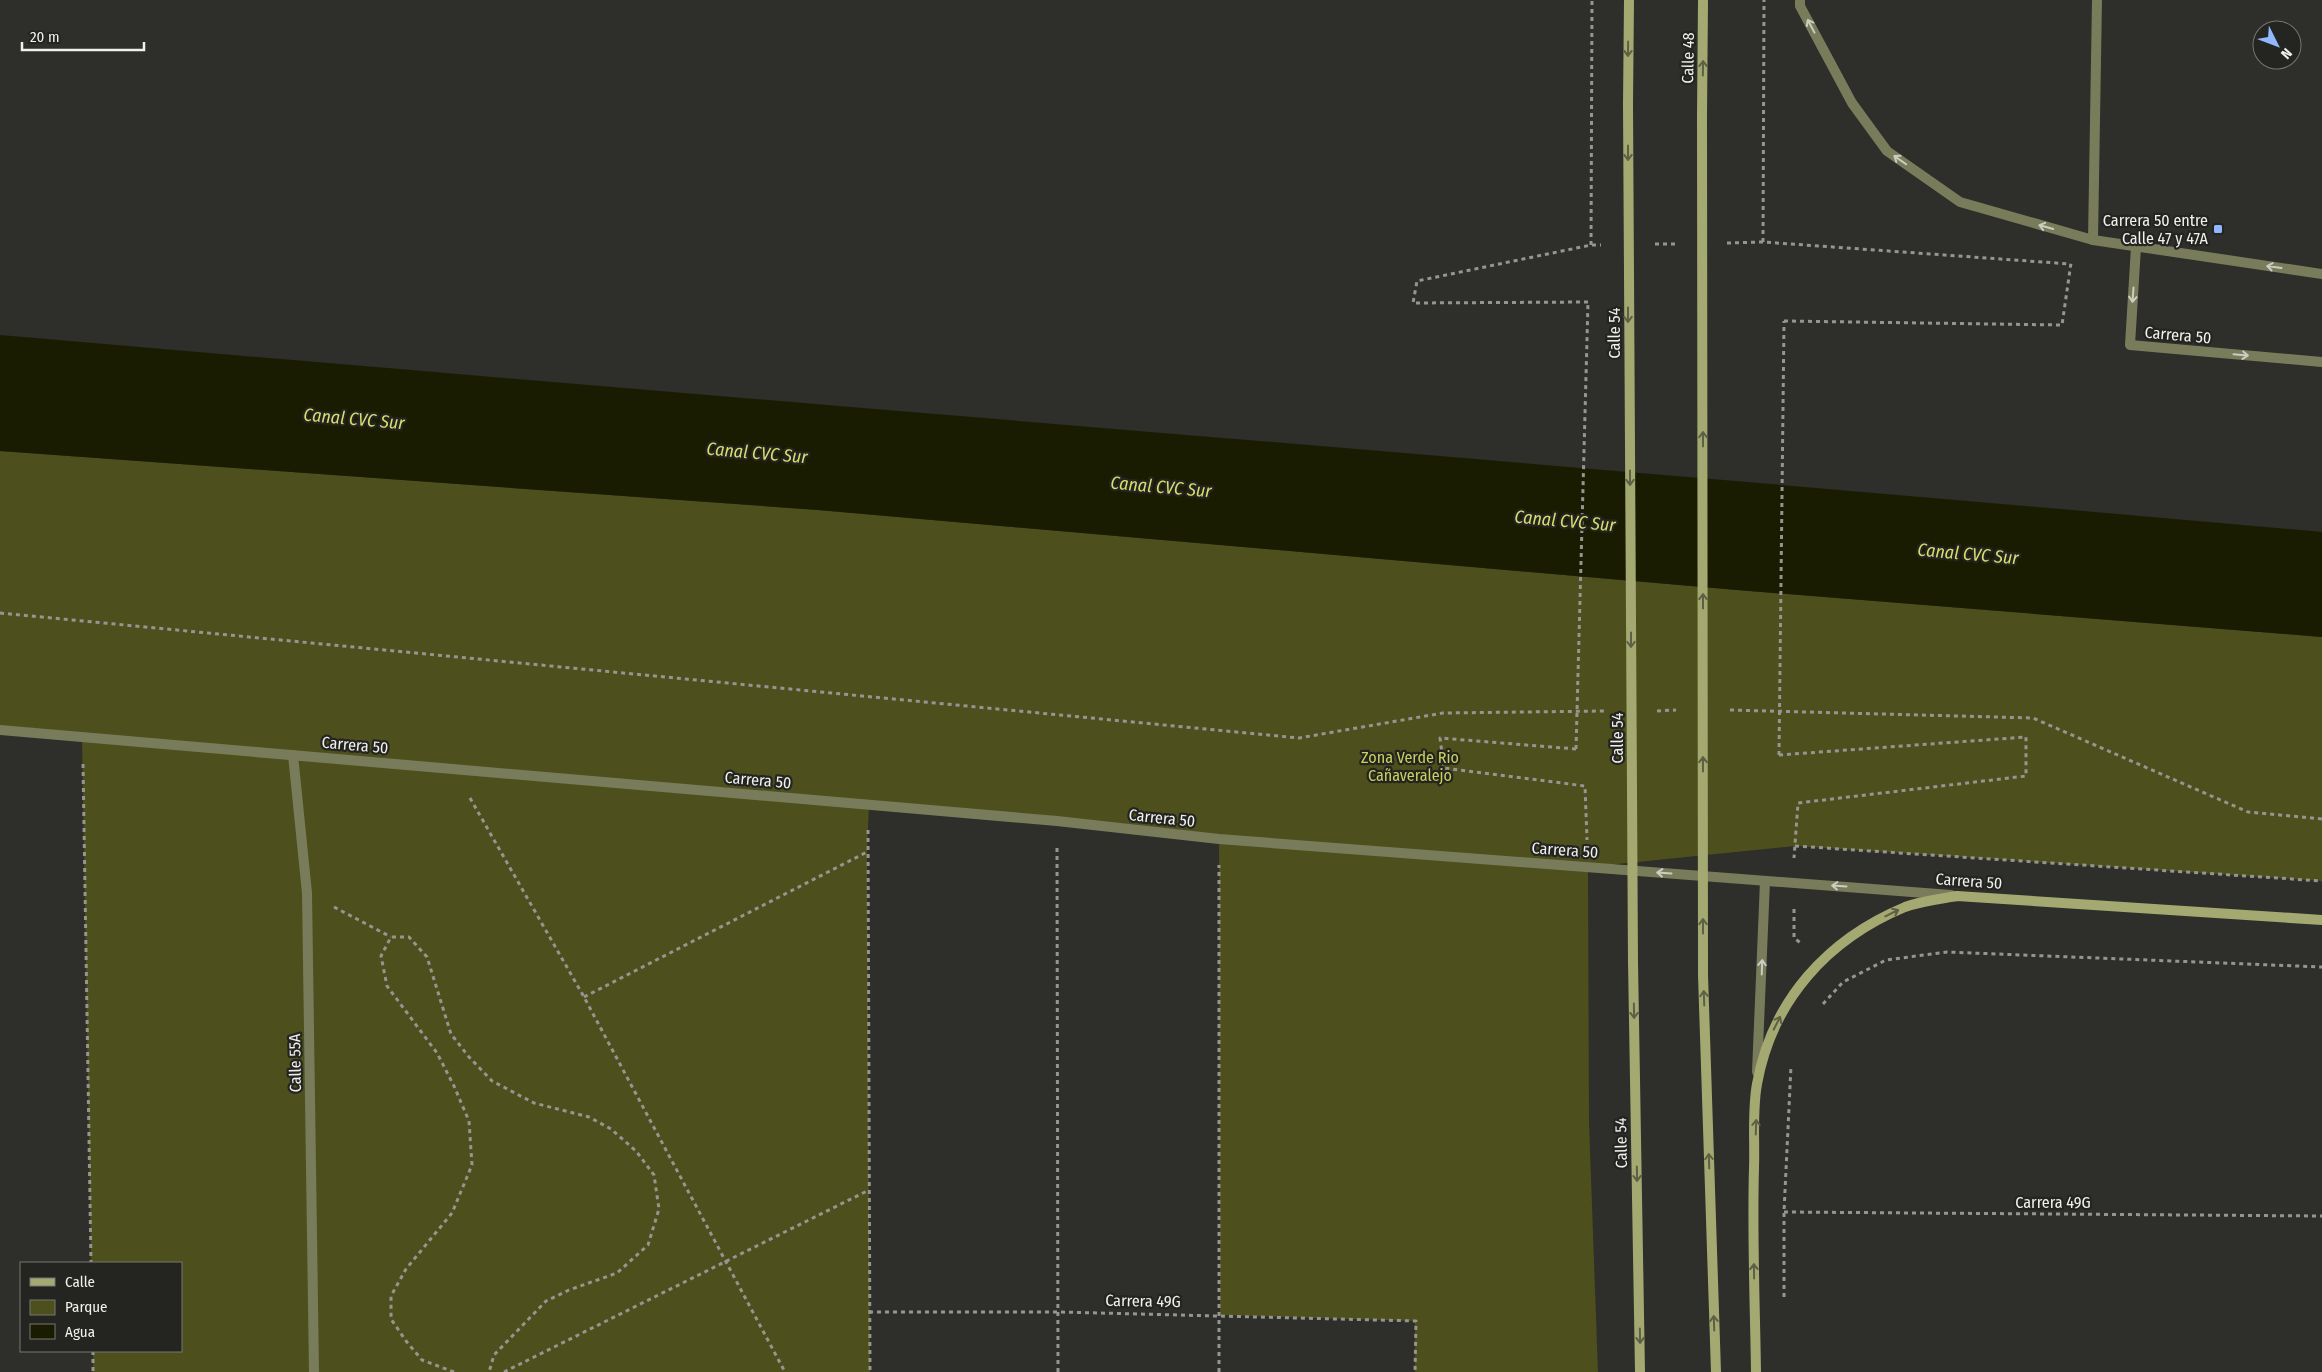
<svg xmlns="http://www.w3.org/2000/svg" width="2322" height="1372" viewBox="0 0 2322 1372" font-family="'Fira Sans Condensed',sans-serif">
	<style>
		.green { fill: #4d501c }
		.water { fill: #1a1c02 }
		.lines { fill: none; stroke-linecap: round; stroke-linejoin: round }
		.path { stroke: #959592; stroke-width: 3; stroke-dasharray: 4 4; stroke-linecap: butt }
		.street { stroke: #797c5b; stroke-width: 10 }
		.secondary { stroke: #a4a972; stroke-width: 10 }
		.path-bridge { stroke: #959592; stroke-width: 3; stroke-dasharray: 4 4; stroke-linecap: butt }
		.secondary-bridge { stroke: #a4a972; stroke-width: 10 }
		.oneway { stroke: #cccdc1 }
		.oneway2 { stroke: #5e6045 }
		.poi-dot { fill: #92b7fd; stroke: #242420; stroke-width: 2 }
		.labels { text-anchor: middle; dominant-baseline: central; stroke-width: 4.5; stroke-linejoin: round; paint-order: stroke }
		.street-label { font-size: 16px; fill: #f0f0ed; stroke: #242420 }
		.poi-label { font-size: 16px; fill: #f0f0ed; stroke: #242420; text-anchor: end }
		.park-label { font-size: 16px; fill: #c9d05d; stroke: #242420 }
		.water-label { font-size: 18px; font-style: italic; fill: #d8df6c; stroke: #242420 }
	</style>
	<rect width="100%" height="100%" fill="#2e2e2a"/>
	<!-- green -->
	<path class="green" d="M0 451 818 510 1737 590 2322 637V881L1795 846 1588 867 1589 1122 1598 1372H1415V1321L1220 1315 1219 839 869 805 867 852 870 1372H93V1351H181V1263H91L82 736 0 730Z"/>
	<!-- water -->
	<path class="water" d="M0 335C774 402 1548 463 2322 532V637L1737 590 818 510 0 451Z"/>
	<g class="lines">
		<!-- path -->
		<g class="path">
			<path d="M1763 242 1764 0"/>
			<path d="M1727 243 1763 242 2070 264"/>
			<path d="M1655 244H1676"/>
			<path d="M1591 245 1592 0"/>
			<path d="M1588 302 1413 303 1417 281 1591 245H1601"/>
			<path d="M1784 321 2062 325 2071 263"/>
			<path d="M0 613 1299 738 1443 713 1606 711"/>
			<path d="M1730 710 2033 718 2248 812 2322 819"/>
			<path d="M1657 711 1676 710"/>
			<path d="M1576 749 1440 738 1444 768 1585 786 1587 840"/>
			<path d="M1779 755 2026 737V776L1798 803 1794 858"/>
			<path d="M83 764 91 1263"/>
			<path d="M470 798 584 997 785 1372"/>
			<path d="M868 830 870 1372"/>
			<path d="M1795 846 2322 881"/>
			<path d="M1057 848 1058 1372"/>
			<path d="M334 907 391 937"/>
			<path d="M1794 909V938L1802 944"/>
			<path d="M584 997 867 852"/>
			<path d="M1823 1004 1843 982 1886 960 1947 952 2322 967"/>
			<path d="M1784 1212 2322 1216"/>
			<path d="M1784 1297V1212L1791 1066"/>
			<path d="M869 1312H1059L1416 1321 1415 1372"/>
			<path d="M93 1351V1372"/>
			<path d="M454 1372 422 1360 406 1341 391 1319V1296L406 1269 452 1213 472 1165 469 1121 454 1086 437 1053 387 986 381 956 391 937H409L427 957 451 1034 469 1057 492 1081 534 1103 589 1117 611 1129 636 1151 654 1175 659 1209 648 1245 617 1273 569 1290 546 1301 494 1355 489 1372"/>
			<path d="M504 1372 869 1190"/>
			<path d="M1219 1372V865"/>
		</g>
		<!-- street -->
		<g class="street">
			<path d="M1800 0V6L1852 103 1887 151 1960 202 2093 240 2322 274"/>
			<path d="M2093 240 2097 0"/>
			<path d="M2136 247 2130 345 2322 362"/>
			<path d="M0 730 1057 821 1219 839 1951 895"/>
			<path d="M293 755 307 893 314 1372"/>
			<path d="M1757 1072 1765 881"/>
		</g>
		<!-- secondary -->
		<g class="secondary">
			<path d="M1628 104 1629 0"/>
			<path d="M1702 116 1703 0"/>
			<path d="M1633 962 1640 1372"/>
			<path d="M1703 975 1716 1372"/>
			<path d="M1756 1372C1755 1304 1752 1236 1754 1168 1755 1141 1752 1111 1757 1084 1772 1000 1828 939 1905 907 1921 901 1940 899 1957 896L2322 920"/>
		</g>
		<!-- path-bridge -->
		<g class="path-bridge">
			<path d="M1576 749 1588 302"/>
			<path d="M1779 755 1784 321"/>
		</g>
		<!-- secondary-bridge -->
		<g class="secondary-bridge">
			<path d="M1628 104 1633 962"/>
			<path d="M1702 116 1703 975"/>
		</g>
	</g>
	<!-- one-way arrows -->
	<defs><path id="oneway-shaft" d="M-6 0H5M1.5-3L5.5 0L1.5 3" fill="none" stroke-width="1.6" stroke-linecap="round" stroke-linejoin="round" transform="scale(1.25)"/></defs>
	<g class="oneway">
		<use href="#oneway-shaft" transform="translate(1811 26) rotate(-118)"/>
		<use href="#oneway-shaft" transform="translate(1900 160) rotate(-145)"/>
		<use href="#oneway-shaft" transform="translate(2046 227) rotate(-164)"/>
		<use href="#oneway-shaft" transform="translate(2274 267) rotate(-172)"/>
		<use href="#oneway-shaft" transform="translate(2133 295) rotate(94)"/>
		<use href="#oneway-shaft" transform="translate(2241 355) rotate(5)"/>
		<use href="#oneway-shaft" transform="translate(1664 873) rotate(-176)"/>
		<use href="#oneway-shaft" transform="translate(1839 886) rotate(-176)"/>
		<use href="#oneway-shaft" transform="translate(1762 967) rotate(-88)"/>
	</g>
	<g class="oneway2">
		<use href="#oneway-shaft" transform="translate(1628 49) rotate(91)"/>
		<use href="#oneway-shaft" transform="translate(1703 68) rotate(-89)"/>
		<use href="#oneway-shaft" transform="translate(1628 153) rotate(90)"/>
		<use href="#oneway-shaft" transform="translate(1628 315) rotate(90)"/>
		<use href="#oneway-shaft" transform="translate(1703 439) rotate(-90)"/>
		<use href="#oneway-shaft" transform="translate(1630 478) rotate(90)"/>
		<use href="#oneway-shaft" transform="translate(1703 601) rotate(-90)"/>
		<use href="#oneway-shaft" transform="translate(1631 640) rotate(90)"/>
		<use href="#oneway-shaft" transform="translate(1703 764) rotate(-90)"/>
		<use href="#oneway-shaft" transform="translate(1892 913) rotate(-26)"/>
		<use href="#oneway-shaft" transform="translate(1703 926) rotate(-90)"/>
		<use href="#oneway-shaft" transform="translate(1704 998) rotate(-92)"/>
		<use href="#oneway-shaft" transform="translate(1634 1011) rotate(89)"/>
		<use href="#oneway-shaft" transform="translate(1777 1023) rotate(-63)"/>
		<use href="#oneway-shaft" transform="translate(1756 1127) rotate(-88)"/>
		<use href="#oneway-shaft" transform="translate(1709 1161) rotate(-92)"/>
		<use href="#oneway-shaft" transform="translate(1637 1174) rotate(89)"/>
		<use href="#oneway-shaft" transform="translate(1754 1271) rotate(-91)"/>
		<use href="#oneway-shaft" transform="translate(1714 1323) rotate(-92)"/>
		<use href="#oneway-shaft" transform="translate(1640 1336) rotate(89)"/>
	</g>
	<!-- markers -->
	<rect class="poi-dot" x="2213" y="224" width="10" height="10" rx="2.5"/>
	<g class="labels">
		<!-- street labels -->
		<g class="street-label">
			<text transform="translate(1688 58) rotate(-89)">Calle 48</text>
			<text transform="translate(1614 333) rotate(-90)">Calle 54</text>
			<text transform="translate(2178 335) rotate(5)">Carrera 50</text>
			<text transform="translate(1617 738) rotate(-90)">Calle 54</text>
			<text transform="translate(355 745) rotate(5)">Carrera 50</text>
			<text transform="translate(758 780) rotate(5)">Carrera 50</text>
			<text transform="translate(1162 818) rotate(6)">Carrera 50</text>
			<text transform="translate(1565 850) rotate(4)">Carrera 50</text>
			<text transform="translate(1969 881) rotate(4)">Carrera 50</text>
			<text transform="translate(295 1063) rotate(-91)">Calle 55A</text>
			<text transform="translate(1621 1143) rotate(-91)">Calle 54</text>
			<text x="2053" y="1202">Carrera 49G</text>
			<text transform="translate(1143 1301) rotate(1)">Carrera 49G</text>
		</g>
		<!-- poi labels -->
		<g class="poi-label">
			<text x="2208" y="220">Carrera 50 entre<tspan x="2208" dy="18">Calle 47 y 47A</tspan></text>
		</g>
		<!-- park labels -->
		<g class="park-label">
			<text x="1410" y="757">Zona Verde Rio<tspan x="1410" dy="18">Cañaveralejo</tspan></text>
		</g>
		<!-- water labels -->
		<g class="water-label">
			<text transform="translate(354 419) rotate(5)">Canal CVC Sur</text>
			<text transform="translate(757 453) rotate(5)">Canal CVC Sur</text>
			<text transform="translate(1161 487) rotate(5)">Canal CVC Sur</text>
			<text transform="translate(1565 521) rotate(5)">Canal CVC Sur</text>
			<text transform="translate(1968 554) rotate(5)">Canal CVC Sur</text>
		</g>
	</g>
	<!-- legend -->
	<rect x="20" y="1262" width="162" height="90" fill="#242420" stroke="#767672"/>
	<rect x="30" y="1278" width="25" height="8" fill="#a4a972" stroke="#767672"/>
	<text x="65" y="1287" font-size="15" fill="#f0f0ed">Calle</text>
	<rect x="30" y="1300" width="25" height="15" fill="#4d501c" stroke="#767672"/>
	<text x="65" y="1312" font-size="15" fill="#f0f0ed">Parque</text>
	<rect x="30" y="1324" width="25" height="15" fill="#1a1c02" stroke="#767672"/>
	<text x="65" y="1337" font-size="15" fill="#f0f0ed">Agua</text>
	<!-- north arrow -->
	<g transform="translate(2277 45) rotate(132)"><circle r="24" fill="#242420" stroke="#767672"/>
	<path d="M0-4L9 19L0 12L-9 19Z" fill="#92b7fd"/>
	<text y="-8" font-size="14" font-weight="bold" text-anchor="middle" fill="#f0f0ed">N</text>
	</g>
	<!-- scale -->
	<path d="M22 42v8h122v-8" fill="none" stroke="#f0f0ed" stroke-width="2.5"/>
	<text x="30" y="42" font-size="15" fill="#f0f0ed" stroke="#242420" stroke-width="4" paint-order="stroke">20 m</text>
</svg>
